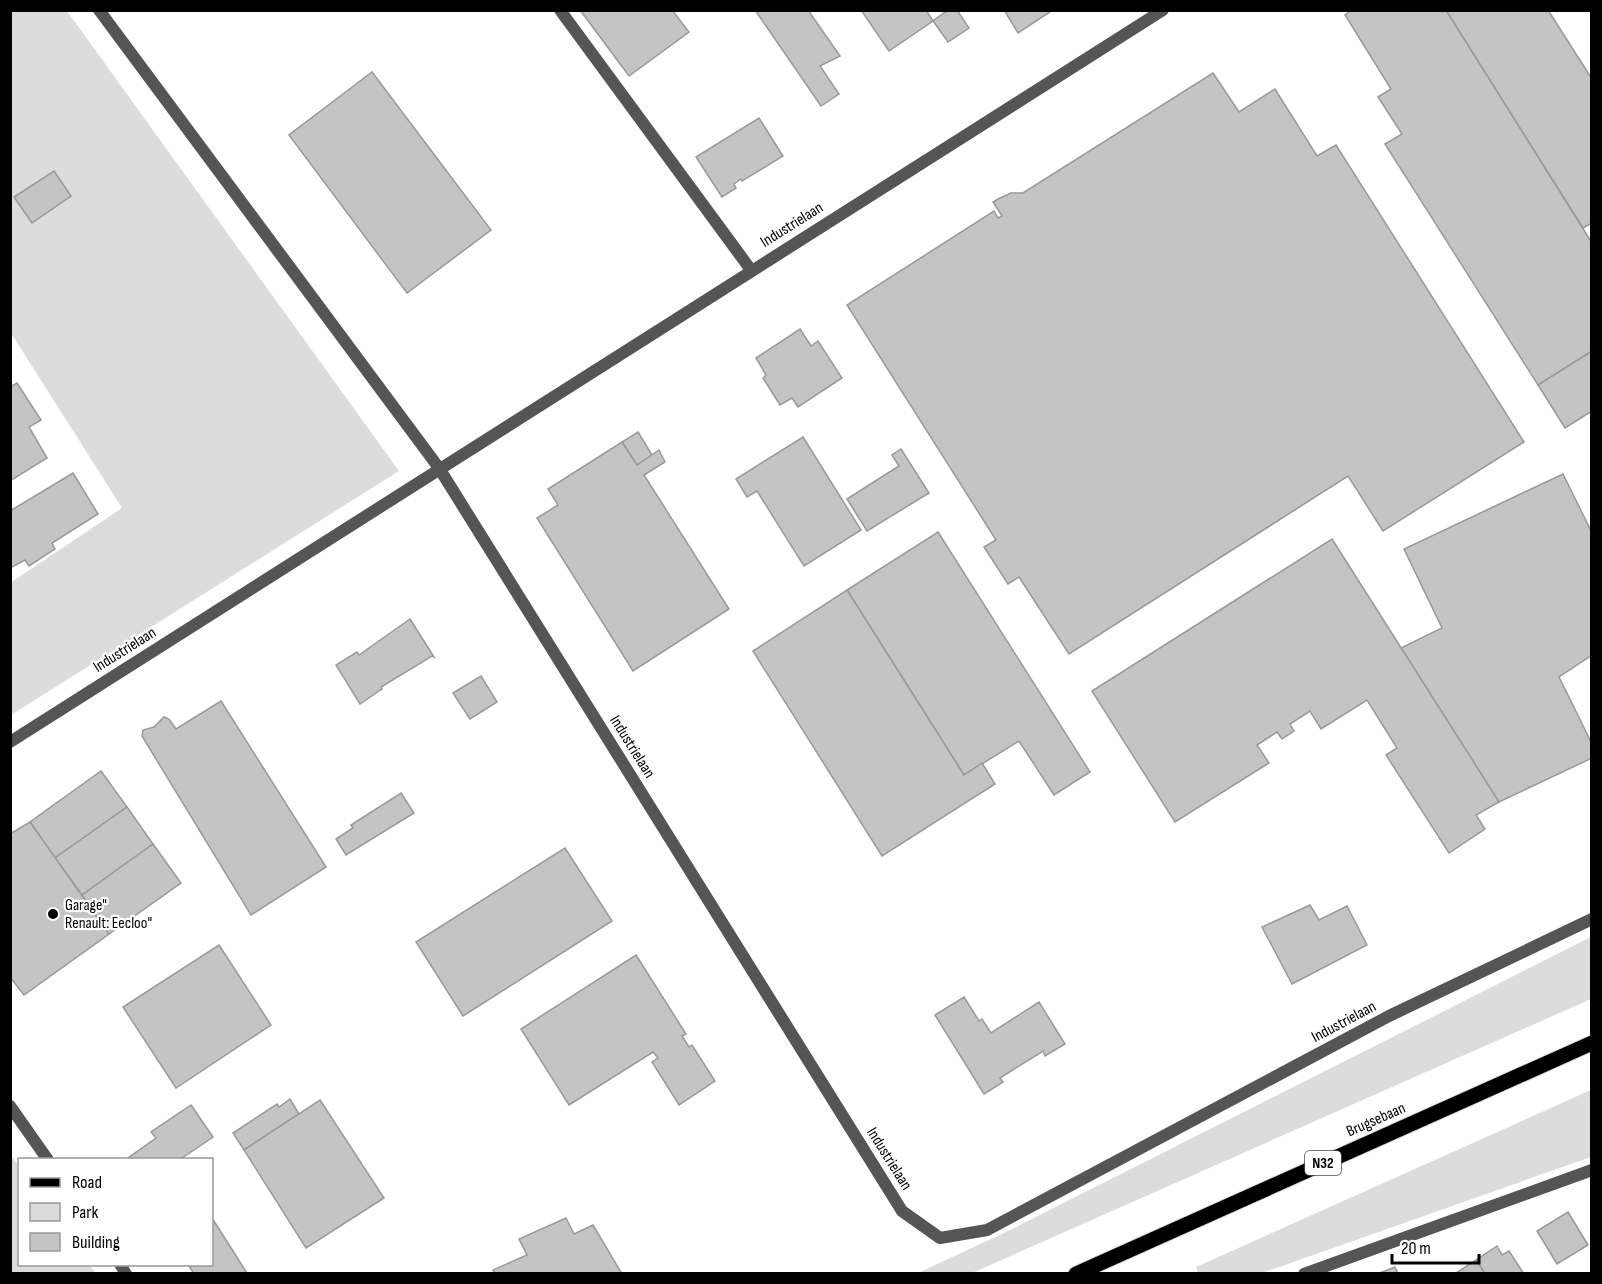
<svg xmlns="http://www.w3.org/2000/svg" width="1602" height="1284" viewBox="0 0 1602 1284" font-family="'Sofia Sans Condensed',sans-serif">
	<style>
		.green { fill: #dcdcdc }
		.building { fill: #c4c4c4; stroke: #999; stroke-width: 1.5 }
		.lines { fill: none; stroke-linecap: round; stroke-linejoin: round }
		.primary-casing { stroke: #dbdbdb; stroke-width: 17 }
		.service { stroke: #555; stroke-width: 12 }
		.minor { stroke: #555; stroke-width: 12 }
		.primary { stroke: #000; stroke-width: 15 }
		.poi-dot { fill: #000; stroke: #fff; stroke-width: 2 }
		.labels { text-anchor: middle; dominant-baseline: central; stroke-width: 4.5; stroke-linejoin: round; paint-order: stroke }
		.shield { fill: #fff; stroke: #4c4c4c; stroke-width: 1.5 }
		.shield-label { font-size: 15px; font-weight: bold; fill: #000 }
		.street-label { font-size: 16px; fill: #000; stroke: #fff }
		.poi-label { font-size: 16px; fill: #000; stroke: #fff; text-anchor: start }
	</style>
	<rect width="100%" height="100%" fill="#fff"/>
	<!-- green -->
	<g class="green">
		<path d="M11 11H67L399 471 11 715 10 583 122 508 11 333Z"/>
		<path d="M1591 937V999L972 1273H918L1004 1233Z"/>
		<path d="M1591 1090V1157L1262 1273H1198L1196 1267Z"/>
		<path d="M10 1154 19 1166 20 1264 89 1265 96 1273H11Z"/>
	</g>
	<!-- building -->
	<g class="building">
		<path d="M580 10H672L689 32 629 76Z"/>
		<path d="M755 10H808L840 56 820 66 839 94 821 106Z"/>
		<path d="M861 10H926L933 21 889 51Z"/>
		<path d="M948 10H957L969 28 948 42 933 21Z"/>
		<path d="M1004 10H1053L1018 33Z"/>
		<path d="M1352 10H1446L1592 243V351L1538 385 1385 144 1402 134 1378 97 1391 89 1345 15Z"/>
		<path d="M1446 10H1548L1592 79V223L1583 228Z"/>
		<path d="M372 72 491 230 407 293 289 135Z"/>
		<path d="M1213 73 1239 112 1275 89 1317 156 1336 145 1524 442 1383 531 1348 476 1069 654 1019 577 1008 584 984 547 996 540 847 305 994 211 998 218 1002 216 993 202 998 199 1011 193H1023Z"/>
		<path d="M759 118 783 156 742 181 741 179 734 184 736 188 722 197 696 157Z"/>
		<path d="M54 171 71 196 32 223 14 197Z"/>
		<path d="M800 329 811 346 818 341 842 378 798 407 792 398 780 405 763 378 766 375 756 358Z"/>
		<path d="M1592 351V411L1565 428 1538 385Z"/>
		<path d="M17 383 41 420 29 427 47 458 10 481V387Z"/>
		<path d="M638 432 652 455 637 465 622 442Z"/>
		<path d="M803 437 861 530 804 566 757 491 747 497 736 479Z"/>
		<path d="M622 442 637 465 659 450 665 462 644 475 729 609 633 671 537 518 558 505 548 489Z"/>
		<path d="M901 449 929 493 867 531 847 499 899 466 892 455Z"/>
		<path d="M73 473 98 514 52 543 55 549 29 566 25 560 10 568V511Z"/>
		<path d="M1563 474 1592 533V655L1559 677 1592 744V758L1499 802 1401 648 1442 628 1404 549Z"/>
		<path d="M938 532 1090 772 1054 795 1019 741 964 775 847 590Z"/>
		<path d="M1332 539 1499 802 1476 815 1485 829 1449 853 1386 755 1397 748 1367 700 1321 729 1310 711 1290 724 1294 731 1282 739 1277 732 1257 745 1269 763 1175 822 1092 691Z"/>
		<path d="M847 590 964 775 982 763 995 784 882 856 753 651Z"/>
		<path d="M410 619 434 657 432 656 381 687 382 689 360 704 336 665 357 652 359 655Z"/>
		<path d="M481 676 497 702 470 719 453 693Z"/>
		<path d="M221 701 326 867 251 915 142 736 143 730 154 727 164 717 169 719 176 729Z"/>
		<path d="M101 771 127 807 55 858 30 822Z"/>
		<path d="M401 793 414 813 346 855 336 839 353 828 351 825Z"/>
		<path d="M127 807 153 844 82 895 55 858Z"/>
		<path d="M30 822 109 934 24 995 10 977V834Z"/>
		<path d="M153 844 181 883 109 934 82 895Z"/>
		<path d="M565 848 612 921 463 1016 416 942Z"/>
		<path d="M1310 905 1319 920 1347 906 1367 945 1292 984 1262 927Z"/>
		<path d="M219 945 271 1025 176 1088 123 1007Z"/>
		<path d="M636 955 686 1034 682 1036 689 1047 692 1045 715 1081 679 1105 652 1062 658 1058 653 1052 569 1105 521 1029Z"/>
		<path d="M964 997 979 1021 982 1019 991 1033 1039 1002 1065 1044 1045 1056 1043 1051 1000 1078 1003 1082 984 1094 935 1015Z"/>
		<path d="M290 1099 299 1114 244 1150 233 1133 277 1104 279 1107Z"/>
		<path d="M320 1100 384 1198 306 1248 244 1150Z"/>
		<path d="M191 1105 213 1137 179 1160H125L156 1138 151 1132Z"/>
		<path d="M1568 1212 1588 1245 1557 1264 1537 1231Z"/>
		<path d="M212 1218 247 1273 194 1274 188 1264H212Z"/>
		<path d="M566 1218 574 1234 593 1225 622 1274H495L493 1270 527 1255 519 1239Z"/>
		<path d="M1497 1246 1502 1255 1509 1251 1524 1274H1485L1476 1260Z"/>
		<path d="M1476 1260 1485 1274H1456V1273Z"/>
		<path d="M1395 1267 1398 1274H1377Z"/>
	</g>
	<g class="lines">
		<!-- primary casing -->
		<g class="primary-casing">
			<path id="primary" d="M1076 1274 1592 1043"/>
		</g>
		<!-- service -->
		<g class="service">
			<path d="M99 10 439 468"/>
			<path d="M560 10 751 270"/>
		</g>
		<!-- minor -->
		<g class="minor">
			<path d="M439 468 902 1211 940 1238 987 1230 1389 1016 1592 919"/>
			<path d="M10 742 1163 10"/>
			<path d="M10 1106 48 1160"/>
			<path d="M120 1264 126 1274"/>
			<path d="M1304 1274 1592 1170"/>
		</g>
		<!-- primary -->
		<use href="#primary" class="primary"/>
	</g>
	<!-- markers -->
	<circle class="poi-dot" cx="53" cy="914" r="6"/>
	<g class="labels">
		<!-- shield labels -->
		<rect class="shield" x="1305" y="1151" width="36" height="24" rx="4.5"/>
		<g class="shield-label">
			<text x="1323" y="1163">N32</text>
		</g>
		<!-- street labels -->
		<g class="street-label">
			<text transform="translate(792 225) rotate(-32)">Industrielaan</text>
			<text transform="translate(125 650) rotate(-32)">Industrielaan</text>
			<text transform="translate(632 747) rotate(58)">Industrielaan</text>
			<text transform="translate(1344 1022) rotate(-28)">Industrielaan</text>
			<text transform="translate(1376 1120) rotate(-24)">Brugsebaan</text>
			<text transform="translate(889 1159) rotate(58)">Industrielaan</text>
		</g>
		<!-- poi labels -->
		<g class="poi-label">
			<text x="65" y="905">Garage"<tspan x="65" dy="18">Renault: Eecloo"</tspan></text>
		</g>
	</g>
	<!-- border -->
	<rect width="1602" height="1284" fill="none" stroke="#000000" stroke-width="24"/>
	<!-- legend -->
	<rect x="18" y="1158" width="195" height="108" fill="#ffffff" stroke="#999999" stroke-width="1.5"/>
	<rect x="30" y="1178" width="30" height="9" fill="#000000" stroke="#999999" stroke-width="1.5"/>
	<text x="72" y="1188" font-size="18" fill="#000000">Road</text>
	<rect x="30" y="1203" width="30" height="18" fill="#dcdcdc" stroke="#999999" stroke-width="1.5"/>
	<text x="72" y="1218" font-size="18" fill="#000000">Park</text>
	<rect x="30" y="1233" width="30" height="18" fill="#c4c4c4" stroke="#999999" stroke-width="1.5"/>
	<text x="72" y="1248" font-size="18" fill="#000000">Building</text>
	<!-- scale -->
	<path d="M1392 1254v9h87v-9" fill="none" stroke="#000000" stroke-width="3"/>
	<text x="1401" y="1254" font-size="18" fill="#000000" stroke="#ffffff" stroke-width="4.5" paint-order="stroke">20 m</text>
</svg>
